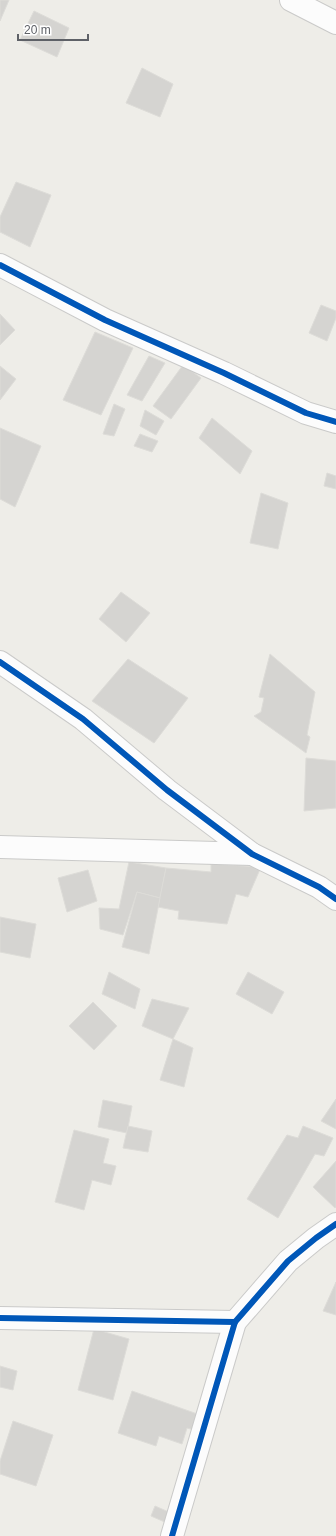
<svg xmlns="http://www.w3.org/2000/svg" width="336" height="1536" viewBox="0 0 336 1536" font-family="Arial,sans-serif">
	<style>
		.building { fill: #d5d4d1; stroke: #dddcd8 }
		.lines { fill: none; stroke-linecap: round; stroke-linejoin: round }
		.minor-casing { stroke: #cacac9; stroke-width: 24 }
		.minor { stroke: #fcfcfc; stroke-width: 22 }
		.cycleway-casing { stroke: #fff; stroke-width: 8 }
		.cycleway { stroke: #0057b8; stroke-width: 6 }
	</style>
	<rect width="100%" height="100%" fill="#eeede8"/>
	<!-- building -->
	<g class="building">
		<path d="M0 0H9L0 21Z"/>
		<path d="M34 11 69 28 57 57 20 40Z"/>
		<path d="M142 68 173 84 160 117 126 103Z"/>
		<path d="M16 182 51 195 30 247 0 232V217Z"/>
		<path d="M321 305 336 311V318L327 341 309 333Z"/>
		<path d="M0 314 15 330 0 345Z"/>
		<path d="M95 332 133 348 101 415 63 400Z"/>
		<path d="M149 356 165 363 142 401 127 395Z"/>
		<path d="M183 365 201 378 171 419 153 406Z"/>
		<path d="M0 366 16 379 0 400Z"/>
		<path d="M114 404 125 409 114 436 103 434Z"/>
		<path d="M145 410 164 421 156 435 140 426Z"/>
		<path d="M212 418 252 451 240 474 199 438Z"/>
		<path d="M0 428 41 446 15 507 0 499Z"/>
		<path d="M140 434 158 441 152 452 134 446Z"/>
		<path d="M327 473 336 476V489L324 486Z"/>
		<path d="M261 493 288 503 278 549 250 543Z"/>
		<path d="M121 592 150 613 126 642 99 619Z"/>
		<path d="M270 654 315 692 307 735 310 737 306 753 254 716 261 712 264 698 259 697Z"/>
		<path d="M128 659 188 698 154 743 92 701Z"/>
		<path d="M306 758 336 761V808L304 811Z"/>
		<path d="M129 862 166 868 160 898 137 892 123 935 100 929 99 908 119 909Z"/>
		<path d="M211 864 261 867 248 897 236 894 227 924 178 919 179 911 158 907 166 868 211 872Z"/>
		<path d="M88 870 97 901 67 912 58 878Z"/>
		<path d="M137 892 160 898 149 954 122 947Z"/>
		<path d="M0 917 36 924 30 958 0 952Z"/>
		<path d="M109 972 140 989 135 1009 102 994Z"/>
		<path d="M248 972 284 992 272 1014 236 994Z"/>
		<path d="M152 999 189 1008 173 1039 142 1026Z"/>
		<path d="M93 1002 117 1026 94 1050 69 1026Z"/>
		<path d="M173 1039 193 1048 184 1087 160 1080Z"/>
		<path d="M336 1099V1129L321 1121Z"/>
		<path d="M103 1100 132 1106 127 1133 98 1127Z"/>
		<path d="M128 1126 152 1131 148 1152 123 1148Z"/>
		<path d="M303 1126 333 1138 324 1156 315 1154 278 1218 247 1199 287 1135 298 1138Z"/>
		<path d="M74 1130 109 1139 103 1163 116 1166 111 1185 92 1180 84 1210 55 1202Z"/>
		<path d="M336 1161V1207L335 1208 313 1187Z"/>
		<path d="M336 1282V1315L323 1311Z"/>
		<path d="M94 1329 129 1339 113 1400 78 1390Z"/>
		<path d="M0 1366 17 1371 13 1390 0 1387Z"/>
		<path d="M132 1391 203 1416 198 1431 187 1428 182 1444 159 1436 156 1446 118 1433Z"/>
		<path d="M13 1421 53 1435 36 1486 0 1474V1461Z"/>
		<path d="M155 1506 171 1513 167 1523 151 1516Z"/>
	</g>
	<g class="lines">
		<!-- minor casing -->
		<g class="minor-casing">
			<g id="minor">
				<path d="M291 0 336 23"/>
				<path d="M0 265 105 320 224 373 306 413 336 422"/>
				<path d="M0 662 83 719 167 790 252 854 319 887 336 899"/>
				<path d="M0 847 252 854"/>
				<path d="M0 1318 235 1322"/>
				<path d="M172 1536 235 1322 288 1261 316 1238 336 1224"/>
			</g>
		</g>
		<!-- minor -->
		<use href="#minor" class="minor"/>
		<!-- cycleway casing -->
		<g class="cycleway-casing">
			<g id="cycleway">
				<path d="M0 265 105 320 224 373 306 413 336 422"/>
				<path d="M0 662 83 719 167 790 252 854 319 887 336 899"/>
				<path d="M0 1318 235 1322"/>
				<path d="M172 1536 235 1322 288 1261 316 1238 336 1224"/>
			</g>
		</g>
		<!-- cycleway -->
		<use href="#cycleway" class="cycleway"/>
	</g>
	<!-- scale -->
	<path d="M18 34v6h70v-6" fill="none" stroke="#5e6167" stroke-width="2"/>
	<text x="24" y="34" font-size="12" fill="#5e6167" stroke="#ffffff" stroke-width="3" paint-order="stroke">20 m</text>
</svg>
